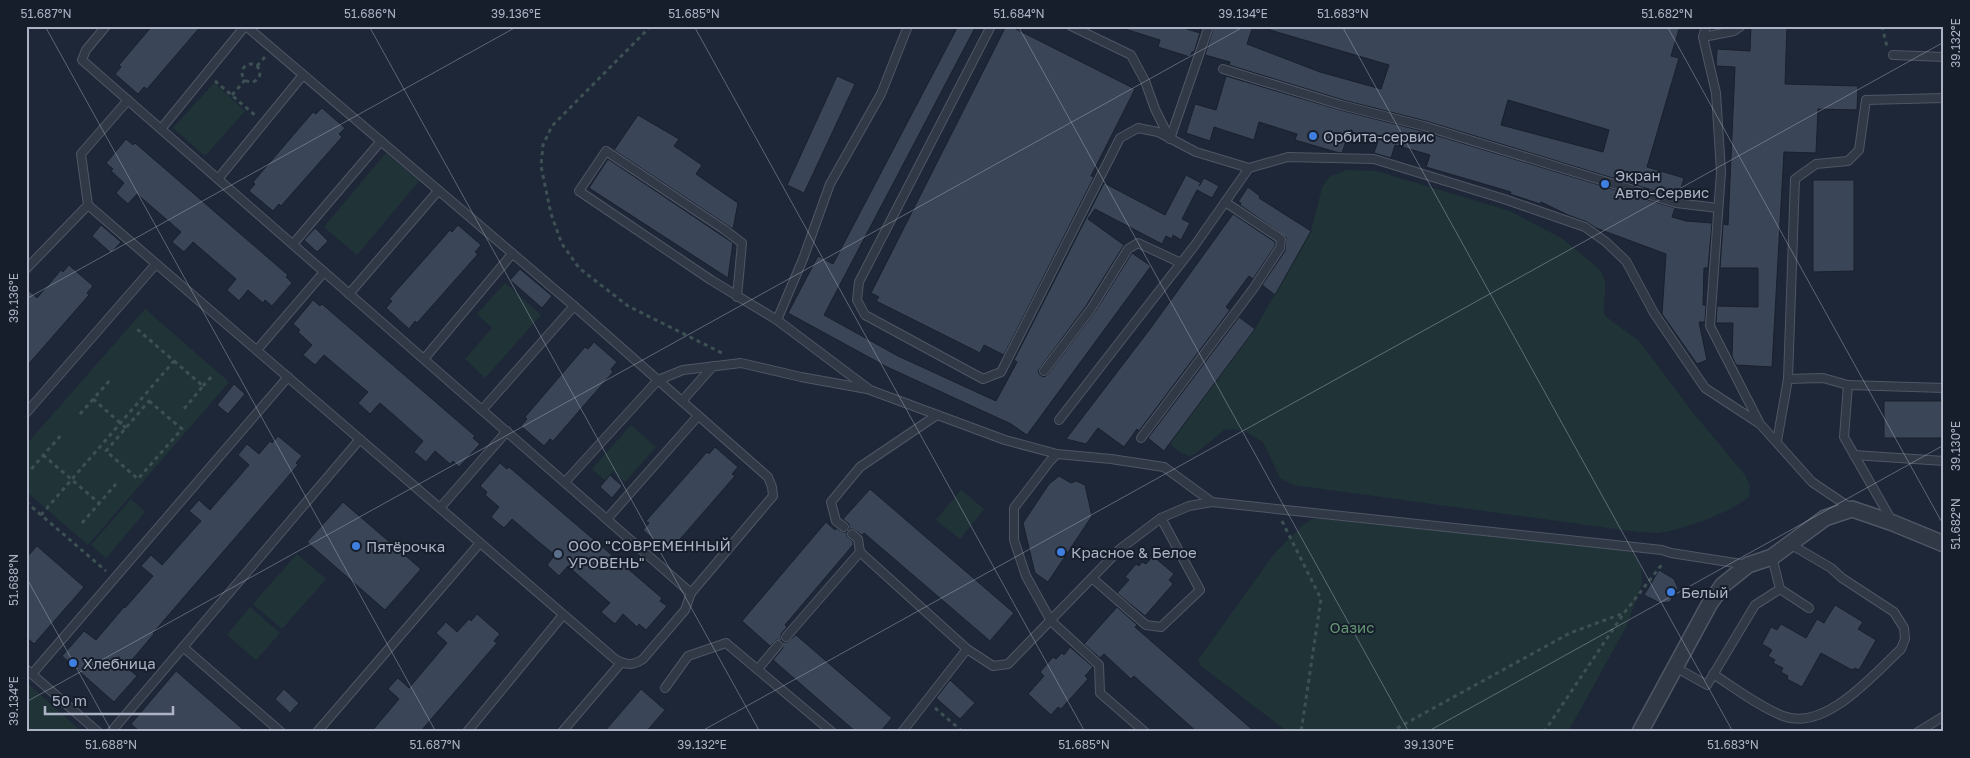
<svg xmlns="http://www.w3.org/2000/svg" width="1970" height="758" viewBox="0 0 1970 758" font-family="'Golos Text',sans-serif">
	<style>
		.green { fill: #203438 }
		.building { fill: #3a4557; stroke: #19202d; fill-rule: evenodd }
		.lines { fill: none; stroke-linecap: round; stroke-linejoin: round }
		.lane-casing { stroke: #4f5665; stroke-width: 10 }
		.street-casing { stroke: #4f5665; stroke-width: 18 }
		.path { stroke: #3d5155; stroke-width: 3; stroke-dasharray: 4 4; stroke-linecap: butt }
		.lane { stroke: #313947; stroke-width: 8 }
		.street { stroke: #313947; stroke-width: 15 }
		.ticks { fill: none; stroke: #abb3c4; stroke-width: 1; stroke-opacity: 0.45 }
		.shop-dot { fill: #3f7fe0; stroke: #171e2b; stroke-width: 2 }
		.service-dot { fill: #5c6f8a; stroke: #171e2b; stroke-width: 2 }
		.labels { text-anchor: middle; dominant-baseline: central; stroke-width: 4; stroke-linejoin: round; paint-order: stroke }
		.poi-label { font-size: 15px; fill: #abb3c4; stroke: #171e2b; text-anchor: start }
		.park-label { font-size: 15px; fill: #629571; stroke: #171e2b }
		.neatline { fill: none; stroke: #abb3c4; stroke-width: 2 }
		.ticks-label { font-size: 12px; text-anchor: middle; fill: #abb3c4 }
	</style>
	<rect width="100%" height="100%" fill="#1e2737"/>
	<!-- green -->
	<g class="green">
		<path d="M214 83 245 111 205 156 173 128Z"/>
		<path d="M386 153 419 181 357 255 324 227Z"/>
		<path d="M1347 170 1376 171 1510 211 1563 239 1599 269C1612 286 1600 298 1605 316L1639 341 1694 414 1745 475 1750 486 1749 497C1731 512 1682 530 1658 533 1652 533 1645 532 1639 532L1293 485 1280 478 1263 442 1246 432 1234 429 1224 430 1195 454 1189 456 1178 451 1170 443 1255 329 1311 231 1322 188 1329 177Z"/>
		<path d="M505 283 541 315 485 378 465 359 492 328 477 314Z"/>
		<path d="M145 309 229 382 88 545 26 491V445Z"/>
		<path d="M631 425 656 447 625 482 613 471 605 480 592 469Z"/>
		<path d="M961 490 984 509 960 539 936 520Z"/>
		<path d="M131 499 145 512 106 558 91 545Z"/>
		<path d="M1312 519H1321L1626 549 1634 554 1641 567 1642 584 1626 627 1568 732H1288L1201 666 1198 660 1274 554 1304 524Z"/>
		<path d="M297 554 326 579 282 629 253 604Z"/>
		<path d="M250 607 280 633 256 660 227 635Z"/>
		<path d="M26 682 82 732H26Z"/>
	</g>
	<!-- building -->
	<g class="building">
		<path d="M152 26H201L147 89 144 87 138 94 115 74 121 67 119 65Z"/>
		<path d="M958 26H976L824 315 898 356 996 401 1017 362 1014 360 1104 183 1165 215 1186 175 1201 183 1199 186 1204 178 1219 186 1212 198 1197 190 1182 219 1190 223 1181 240 1173 235 1172 239 1166 236 1162 244 1095 209 1088 219 1124 245 1086 306 1040 368 1038 371 1040 375 1044 377 1048 374 1095 312 1132 253 1151 266 1027 435 1011 424 887 367 788 313 818 256 833 264Z"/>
		<path d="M1006 26H1010L1135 89 1091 176 1094 177 1004 355 984 345 980 353 876 301 879 297 871 293Z"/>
		<path d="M1126 26H1177L1200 33 1194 52H1192L1190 57 1158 47 1160 40 1125 29Z"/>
		<path d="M1214 26H1253L1247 44 1320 72 1381 89 1389 65 1270 30 1271 26H1680L1671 56 1679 58 1647 167 1684 178 1678 198 1426 121 1343 100 1229 65 1230 62 1205 55ZM1508 100 1609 130 1603 152 1501 125Z"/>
		<path d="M1751 26H1787L1785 84 1858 86 1857 110 1818 109 1816 153 1784 152 1772 367 1736 365 1732 356 1733 323H1716L1717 306 1758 307V268H1720L1723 224 1728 225 1735 67 1716 66 1717 49 1750 51Z"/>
		<path d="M837 76 855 84 804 193 787 185Z"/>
		<path d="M1226 76 1340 110 1422 131 1675 208 1672 217 1686 221 1712 223 1708 268H1704L1703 305H1706L1705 322H1699L1707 360 1697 364 1662 314 1666 254 1596 228 1587 222 1568 215 1541 202 1540 204 1510 194 1511 192 1426 167 1430 155 1395 145 1391 158 1374 153 1378 141 1349 132 1342 153 1336 152 1295 140 1297 134 1259 122 1254 140 1214 127 1210 141 1186 133 1195 104 1216 110Z"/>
		<path d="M322 108 345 128 339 134 342 137 281 206 279 204 273 211 249 191 255 184 253 182 313 112 316 114Z"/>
		<path d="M638 115 679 139 674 146 702 165 696 174 738 203 733 229 614 150Z"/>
		<path d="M126 139 133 145 135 143 288 275 286 277 292 283 272 306 265 300 263 303 248 290 239 301 227 290 236 279 193 242 184 252 172 242 181 232 137 194 128 204 116 193 124 183 111 171 113 169 106 163Z"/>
		<path d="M608 159 733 243 728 278 589 188Z"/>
		<path d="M1813 180H1854V271L1813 272Z"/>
		<path d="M1248 187 1260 196 1259 198 1311 231 1275 295 1262 285 1285 251 1286 237 1240 205 1241 203 1238 202Z"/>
		<path d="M1233 214 1275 242V246L1253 279 1249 276 1226 307 1230 310 1139 431 1137 429 1124 447 1098 428 1086 444 1066 439 1150 329Z"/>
		<path d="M101 225 121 242 111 253 92 236Z"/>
		<path d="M458 225 481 245 475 252 478 254 417 323 415 321 409 329 386 308 392 301 389 299 450 230 452 232Z"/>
		<path d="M315 228 328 241 317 252 304 240Z"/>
		<path d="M69 265 93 286 87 293 89 295 26 367V288L37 298 61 270 63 272Z"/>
		<path d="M520 269 552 296 542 308 510 280Z"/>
		<path d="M313 300 320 306 322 304 475 436 473 438 480 444 459 467 453 461 450 464 435 451 426 462 414 452 423 441 395 416 380 403 370 414 358 403 368 392 344 372 324 355 315 365 303 355 312 345 298 332 300 330 293 324Z"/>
		<path d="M1239 317 1255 329 1164 451 1148 438Z"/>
		<path d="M594 342 617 362 611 369 613 372 553 441 550 439 544 446 521 426 527 419 525 417 585 347 588 349Z"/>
		<path d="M234 384 245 394 228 414 217 405Z"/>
		<rect x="1884" y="401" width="60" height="37"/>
		<path d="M278 436 302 456 296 463 298 465 153 633 154 634 126 667 137 676 114 702 62 656 84 631 96 640 124 607 125 608 153 576 141 566 151 555 162 565 201 521 189 511 199 500 210 510 249 465 238 455 247 444 259 454 270 441 272 443Z"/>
		<path d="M715 447 738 467 732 474 735 476 675 545 672 543 666 551 643 530 649 523 646 521 707 452 709 454Z"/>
		<path d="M500 463 507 469 509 467 662 598 660 601 667 606 646 630 639 624 637 627 623 614 615 624 601 612 610 603 586 582 568 566 559 576 547 565 555 555 540 543 512 519 504 528 491 517 499 507 485 495 487 492 480 486Z"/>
		<path d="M610 475 622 486 612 498 600 487Z"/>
		<path d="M1059 476 1071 483 1076 481 1085 485 1092 516 1048 582 1035 573 1023 523 1049 484Z"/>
		<path d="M870 489 1014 613 990 641 864 533 862 535 853 529H849V524L843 519Z"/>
		<path d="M343 502 421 569 385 610 307 542Z"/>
		<path d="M826 522 835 530 836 528 843 532H847V536L853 542V545L785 625 787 627 781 634V638L783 642H787L796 635 892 718 880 732H856L773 660 783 648 782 641 776 640 770 646 742 621Z"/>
		<path d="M37 546 84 587 34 644 26 637V558Z"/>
		<path d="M1153 556 1174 574 1169 580 1173 584 1145 616 1117 593 1129 580 1125 577 1136 564 1139 566 1142 562 1146 564Z"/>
		<path d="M1659 570 1674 579 1678 588 1670 602 1660 603 1644 595Z"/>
		<path d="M1835 605 1863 622 1858 629 1876 640 1859 670 1855 668 1852 670 1821 653 1802 687 1787 679 1788 676 1781 672 1783 668 1773 663 1775 660 1768 656 1772 650 1762 644 1771 627 1777 630 1781 624 1806 638 1817 619 1824 623Z"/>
		<path d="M1117 607 1137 625 1135 627 1255 732H1197L1134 676 1131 679 1104 654 1100 658 1084 644Z"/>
		<path d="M477 614 500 634 494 641 497 643 420 732H371L399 699 388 689 393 683 398 678 409 688 447 643 436 633 446 622 457 632 469 619 471 621Z"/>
		<path d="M1070 647 1093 667 1085 676 1088 679 1061 709 1058 707 1051 715 1028 694 1044 676 1040 672 1053 657 1056 659 1062 653 1064 655Z"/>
		<path d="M176 671 246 732H140L131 724Z"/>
		<path d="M950 680 975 703 960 719 936 698Z"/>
		<path d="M284 689 299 703 290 713 275 699Z"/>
		<path d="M641 689 665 710 646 732H604Z"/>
	</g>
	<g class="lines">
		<!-- lane casing -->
		<g class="lane-casing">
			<g id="lane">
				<path d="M106 26 86 50 82 60 691 593"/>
				<path d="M991 26 859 282 857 300 865 315 983 379 1001 372 1120 138 1138 128 1158 132 1196 152 1249 168 1288 157 1374 159 1504 199 1585 227 1606 242 1626 261 1654 313 1705 388 1760 424 1812 482 1852 509"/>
				<path d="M1071 26 1131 55 1145 81 1155 109 1170 139"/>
				<path d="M1706 26 1703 37 1716 93 1721 172 1710 326 1759 422"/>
				<path d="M1703 37 1734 31 1741 26"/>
				<path d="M1893 55 1944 57"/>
				<path d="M1223 69 1341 105 1424 126 1676 203 1718 208"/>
				<path d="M161 129 245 26"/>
				<path d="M1170 139 1209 26"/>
				<path d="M218 179 303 75"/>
				<path d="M88 205 615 659C625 665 633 666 643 659L685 610 691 593 773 496 772 487 768 477 574 306 246 26"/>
				<path d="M293 244 381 141"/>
				<path d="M26 269 88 205 81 154 128 100"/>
				<path d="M349 294 438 191"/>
				<path d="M737 297 742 243 725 230 606 151 579 191 711 280 777 320 870 390 1005 440 1057 454 1111 459 1164 467 1212 502"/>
				<path d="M777 320 803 259 830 184 881 94 908 26"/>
				<path d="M257 350 324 272"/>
				<path d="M424 359 512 254"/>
				<path d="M1044 371 1091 309 1128 249 1138 243 1181 263"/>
				<path d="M1788 379 1823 378 1848 385"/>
				<path d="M682 401 713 366"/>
				<path d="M482 410 574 306"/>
				<path d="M26 413 156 264"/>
				<path d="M1059 420 1195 245 1249 168"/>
				<path d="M1141 438 1253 289 1280 248 1281 239 1225 202"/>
				<path d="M1777 441 1788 379 1795 179 1816 164 1848 161 1859 150 1866 100 1944 98"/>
				<path d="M1057 454 1050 461 1014 508V540L1026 576 1051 621 1099 665 1100 693 1145 732"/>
				<path d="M1854 455 1944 461"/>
				<path d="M565 482 658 380 683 370 741 363 801 377 867 389"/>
				<path d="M440 508 507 431"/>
				<path d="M607 519 698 416"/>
				<path d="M1892 521 1844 437 1848 385 1944 388"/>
				<path d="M844 527 836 521 831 502 860 467 937 415"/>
				<path d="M860 552 967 649"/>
				<path d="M1092 578 1146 625 1161 627 1200 590 1161 518"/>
				<path d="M1780 589 1809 608"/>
				<path d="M786 637 860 552 858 539 852 534"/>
				<path d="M183 647 281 732"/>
				<path d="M1675 667 1707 685 1755 605 1780 589 1772 557"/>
				<path d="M26 669 98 732"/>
				<path d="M758 669 778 645"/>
				<path d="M32 674 288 377"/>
				<path d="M1713 674C1735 688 1758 706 1783 716 1825 732 1873 675 1901 649L1905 639 1904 628 1894 612 1842 578 1831 568 1790 544"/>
				<path d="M665 688 688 656 726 643 832 732"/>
				<path d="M111 732 360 439"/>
				<path d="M317 732 480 543"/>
				<path d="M467 732 563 615"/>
				<path d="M562 732 621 663"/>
				<path d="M902 732 967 649 993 666 1008 664 1120 549 1161 518 1189 506 1212 502 1276 509 1662 550 1671 553 1748 565"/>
				<path d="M1918 732 1944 716"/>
			</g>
		</g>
		<!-- street casing -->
		<g class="street-casing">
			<path id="street" d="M1640 732 1710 603 1723 585 1748 565 1772 557 1825 518 1852 509 1893 523 1944 544"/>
		</g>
		<!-- path -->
		<g class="path">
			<path d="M651 26 552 126 543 145 541 166 551 214 562 244 579 268 628 306 722 353"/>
			<path d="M1882 26 1887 47"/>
			<circle cx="251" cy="73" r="9"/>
			<path d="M257 66 265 57"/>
			<path d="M215 81 256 116"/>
			<path d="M232 95 245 80"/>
			<path d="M174 361 203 386 184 409"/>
			<path d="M203 386 213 375"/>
			<path d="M93 399 126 428"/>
			<path d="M149 401 182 429 138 479 106 451Z"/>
			<path d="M80 414 111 379"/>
			<path d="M43 455 99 503"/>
			<path d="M26 475 62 434"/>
			<path d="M26 502 106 571"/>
			<path d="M41 515 174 361 137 329"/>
			<path d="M1282 521 1321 599 1301 732"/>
			<path d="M82 523 116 484"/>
			<path d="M935 708 963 732"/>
			<path d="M1390 732 1570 633 1624 613"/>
			<path d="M1544 732 1624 613 1663 563"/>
		</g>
		<!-- lane -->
		<use href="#lane" class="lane"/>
		<!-- street -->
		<use href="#street" class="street"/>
	</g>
	<!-- ticks -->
	<path class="ticks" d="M45 26 436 732M369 26 760 732M694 26 1085 732M1018 26 1409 732M1342 26 1733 732M1667 26 1944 526M26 299 518 26M26 577 112 732M26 702 1245 26M700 732 1944 42M1427 732 1944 445"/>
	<!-- markers -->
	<g class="shop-dot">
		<circle cx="1313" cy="136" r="5"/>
		<circle cx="1605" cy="184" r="5"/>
		<circle cx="356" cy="546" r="5"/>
		<circle cx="1061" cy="552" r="5"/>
		<circle cx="1671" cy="592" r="5"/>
		<circle cx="73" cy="663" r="5"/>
	</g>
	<circle class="service-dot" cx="558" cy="554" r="5"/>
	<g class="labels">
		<!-- poi labels -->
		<g class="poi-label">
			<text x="1323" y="136">Орбита-сервис</text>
			<text x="1615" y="175">Экран<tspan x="1615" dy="17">Авто-Сервис</tspan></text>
			<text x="568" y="545">ООО "СОВРЕМЕННЫЙ<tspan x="568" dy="17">УРОВЕНЬ"</tspan></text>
			<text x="366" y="546">Пятёрочка</text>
			<text x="1071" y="552">Красное &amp; Белое</text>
			<text x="1681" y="592">Белый</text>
			<text x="83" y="663">Хлебница</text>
		</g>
		<!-- park labels -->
		<g class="park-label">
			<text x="1352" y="627">Оазис</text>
		</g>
	</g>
	<!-- border -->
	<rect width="1970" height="758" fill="none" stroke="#171e2b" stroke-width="55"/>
	<!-- scale -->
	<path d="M45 706v8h128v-8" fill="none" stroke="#abb3c4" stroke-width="2.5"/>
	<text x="52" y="706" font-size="15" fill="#abb3c4" stroke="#171e2b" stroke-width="4" paint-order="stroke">50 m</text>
	<rect x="28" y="28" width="1914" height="702" class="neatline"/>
	<g class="ticks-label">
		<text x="46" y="18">51.687°N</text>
		<text x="370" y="18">51.686°N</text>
		<text x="516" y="18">39.136°E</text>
		<text x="694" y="18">51.685°N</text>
		<text x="1019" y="18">51.684°N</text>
		<text x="1243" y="18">39.134°E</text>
		<text x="1343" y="18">51.683°N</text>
		<text x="1667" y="18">51.682°N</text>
		<text transform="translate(1956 43) rotate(-90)" y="4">39.132°E</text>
		<text transform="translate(14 298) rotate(-90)" y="4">39.136°E</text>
		<text transform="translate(1956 446) rotate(-90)" y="4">39.130°E</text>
		<text transform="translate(1956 524) rotate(-90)" y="4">51.682°N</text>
		<text transform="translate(14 580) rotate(-90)" y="4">51.688°N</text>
		<text transform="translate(14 701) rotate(-90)" y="4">39.134°E</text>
		<text x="111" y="749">51.688°N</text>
		<text x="435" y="749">51.687°N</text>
		<text x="702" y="749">39.132°E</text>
		<text x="1084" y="749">51.685°N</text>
		<text x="1429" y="749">39.130°E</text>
		<text x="1733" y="749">51.683°N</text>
	</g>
</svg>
